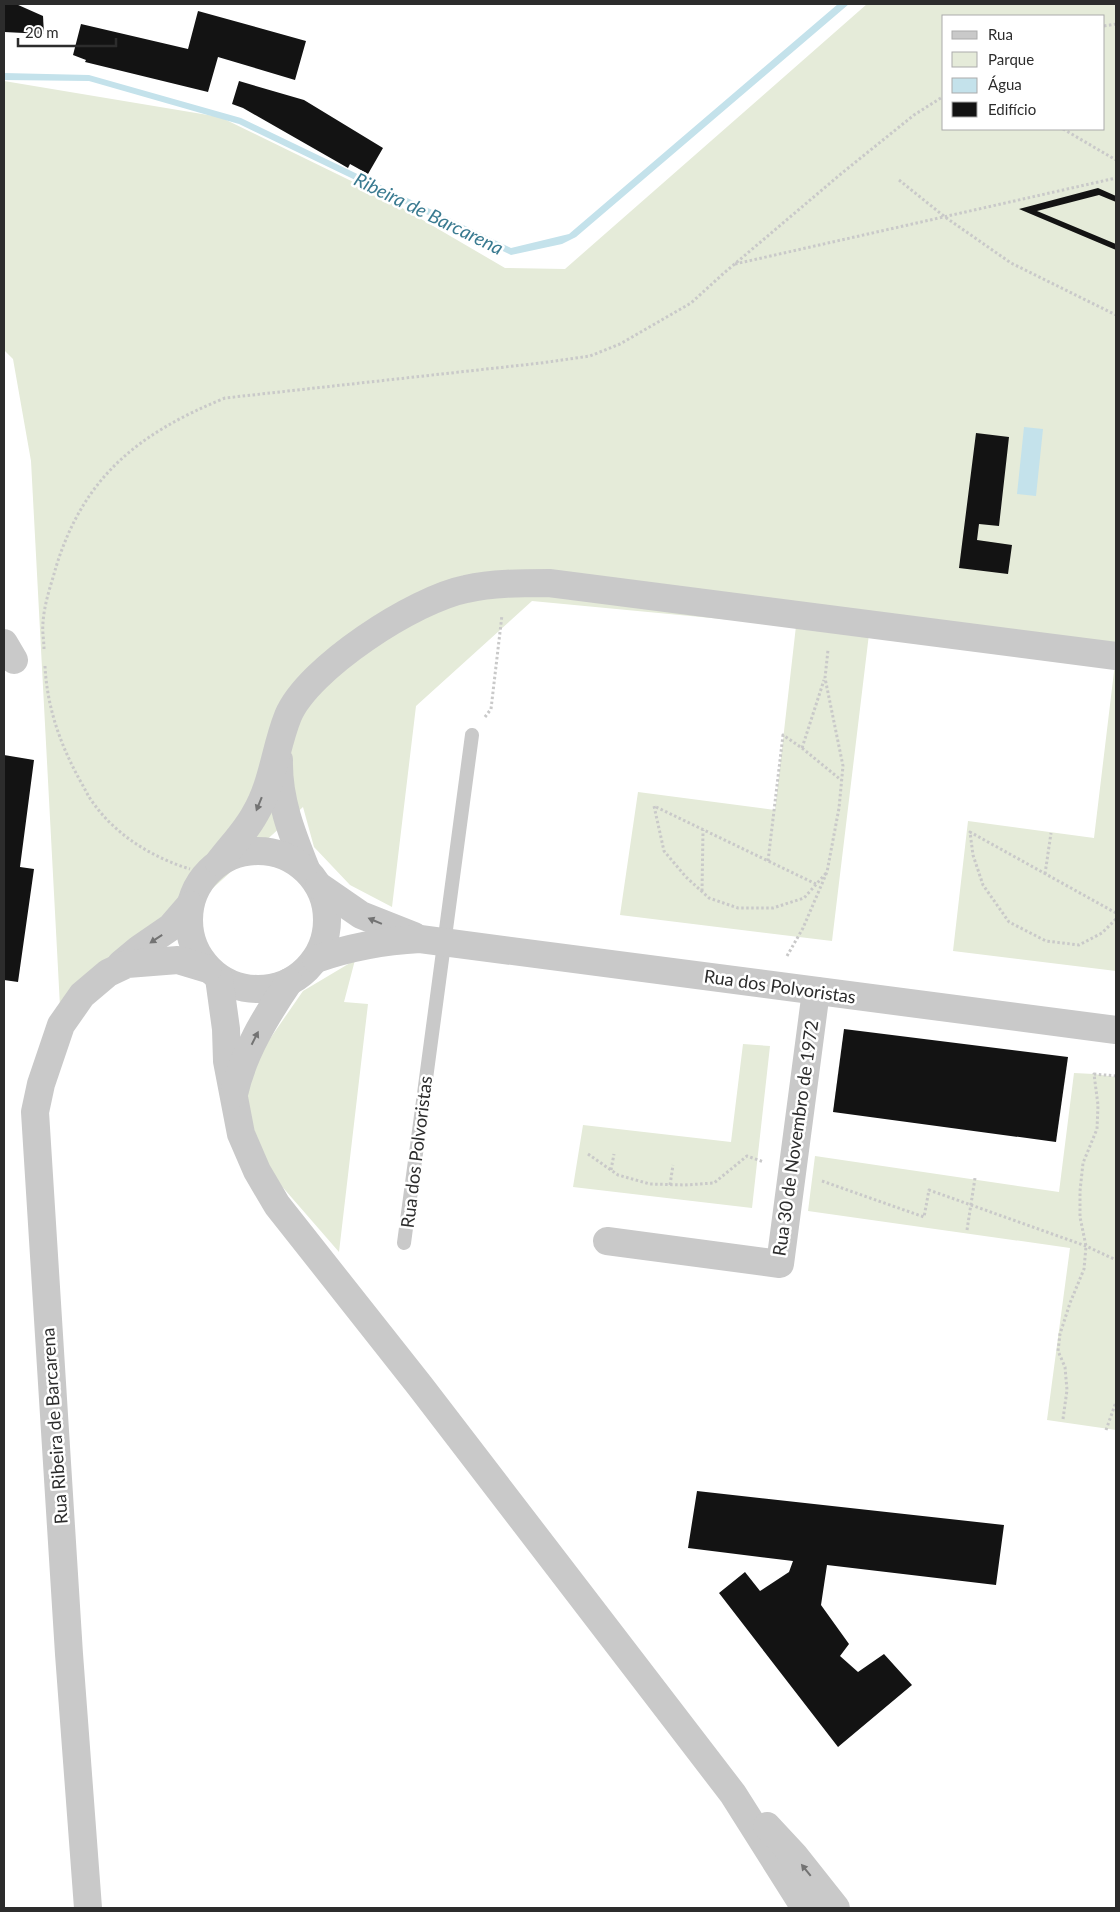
<svg xmlns="http://www.w3.org/2000/svg" width="1120" height="1912" viewBox="0 0 1120 1912" font-family="Lato,sans-serif">
	<style>
		.green { fill: #e5ebd9; fill-rule: evenodd }
		.water { fill: #c4e2eb }
		.building { fill: #131313 }
		.lines { fill: none; stroke-linecap: round; stroke-linejoin: round }
		.path { stroke: #c9c9c9; stroke-width: 3; stroke-dasharray: 2.5 2.5; stroke-linecap: butt }
		.lane { stroke: #c9c9c9; stroke-width: 14 }
		.street { stroke: #c9c9c9; stroke-width: 28 }
		.oneway { fill: #737373 }
		.labels { text-anchor: middle; dominant-baseline: central; stroke-width: 5; stroke-linejoin: round; paint-order: stroke }
		.street-label { font-size: 18px; fill: #2c2c2c; stroke: #fff }
		.water-label { font-size: 19px; font-style: italic; fill: #397a90; stroke: #fff }
	</style>
	<rect width="100%" height="100%" fill="#fff"/>
	<!-- green -->
	<g class="green">
		<path d="M867 4H1116V655L869 634 832 941 620 915 638 792 775 810 796 626 532 601 416 706 392 907 350 885 314 847 303 807 61 1025 31 461 13 359 4 350V81L220 117 380 195 505 268 565 269ZM944 16H1104V129H944Z"/>
		<path d="M1116 655V971L953 951 968 821 1094 838Z"/>
		<path d="M355 960 344 1002 368 1004 339 1252 272 1175 244 1107 258 1056 303 991Z"/>
		<path d="M743 1044 770 1046 752 1208 573 1187 583 1125 731 1142Z"/>
		<path d="M1074 1073 1094 1074 1116 1077V1430L1047 1420 1070 1248 808 1211 815 1156 1059 1192Z"/>
	</g>
	<!-- water -->
	<g class="water">
		<path d="M838 4H849L576 237 562 244 511 255 239 124 89 81 4 80V73L89 75 241 118 511 248 569 234Z"/>
		<path d="M1024 427 1043 429 1036 496 1017 494Z"/>
	</g>
	<!-- building -->
	<g class="building">
		<path d="M4 4H16L43 16 44 34 4 32Z"/>
		<path d="M198 11 306 41 295 80 218 57 208 92 85 62 86 60 73 55 81 24 188 49Z"/>
		<path d="M239 81 304 100 383 148 368 174 350 164 348 168 243 108 232 104Z"/>
		<path d="M1098 188 1116 196V202L1099 195 1037 211 1116 244V250L1019 209Z"/>
		<path d="M976 433 1009 437 999 526 979 524 977 540 1012 545 1008 574 959 568Z"/>
		<path d="M4 755 34 760 20 867 34 869 18 982 4 980Z"/>
		<path d="M844 1029 1068 1057 1056 1142 833 1112Z"/>
		<path d="M697 1491 1004 1525 996 1585 827 1565 821 1605 849 1644 840 1656 858 1672 884 1654 912 1685 838 1747 719 1593 745 1572 760 1591 789 1572 793 1561 688 1548Z"/>
	</g>
	<g class="lines">
		<!-- path -->
		<g class="path">
			<path d="M1104 26 1116 24"/>
			<path d="M1063 129 1116 160"/>
			<path d="M899 180 945 217 1011 263 1116 315"/>
			<path d="M735 264 1116 178"/>
			<path d="M44 649C44 641 42 631 43 623 44 604 51 585 56 567 84 476 139 433 225 398L541 363 590 356 620 344 691 303 724 273 842 173 914 115 944 96"/>
			<path d="M45 666C47 708 61 747 82 784 86 791 89 798 94 804 116 835 153 858 190 869"/>
			<path d="M485 717 491 709 502 615"/>
			<path d="M802 748 824 680"/>
			<path d="M768 861 783 735 802 748 841 780"/>
			<path d="M1045 874 1051 833"/>
			<path d="M816 884 654 806 664 851 686 877 709 898 738 908H773L804 898 827 872"/>
			<path d="M702 891 703 830"/>
			<path d="M1116 913 970 832 973 855 983 885 1009 922 1046 941 1079 945 1102 933 1116 919"/>
			<path d="M787 956 803 928 827 872 839 808 843 766 825 678 828 650"/>
			<path d="M588 1154 618 1175 650 1184 685 1185 714 1183 747 1156 764 1162"/>
			<path d="M611 1170 614 1154"/>
			<path d="M822 1181 924 1217 929 1190 1086 1246 1116 1260"/>
			<path d="M670 1185 673 1165"/>
			<path d="M967 1230 975 1178"/>
			<path d="M1063 1419 1067 1390 1065 1367 1058 1351 1060 1334 1070 1303 1084 1269 1086 1246 1080 1217V1191L1083 1163 1097 1129 1098 1105 1094 1074 1116 1076"/>
			<path d="M1106 1430 1116 1402"/>
		</g>
		<!-- lane -->
		<path class="lane" d="M404 1243 472 735"/>
		<!-- street -->
		<g class="street">
			<path d="M4 643 14 660"/>
			<path d="M279 760C278 799 292 834 306 869"/>
			<circle cx="258" cy="920" r="69"/>
			<path d="M219 862C231 846 246 831 255 814 273 784 275 748 288 716 308 668 415 599 466 589 493 583 521 583 549 583L1116 656"/>
			<path d="M319 886 361 915 414 936"/>
			<path d="M316 959C350 947 384 941 420 939L1116 1030"/>
			<path d="M121 964 139 949 171 927 190 905"/>
			<path d="M219 978 226 1029 227 1061 241 1134 257 1171 277 1205 420 1386 733 1794 805 1908"/>
			<path d="M234 1094C243 1053 266 1016 289 982"/>
			<path d="M607 1241 780 1264 816 991"/>
			<path d="M767 1826 794 1855 836 1908"/>
			<path d="M88 1908 69 1654 35 1112 41 1084 61 1025 82 995 108 973 127 964 178 960 208 969"/>
		</g>
	</g>
	<!-- one-way arrows -->
	<defs><path id="oneway-solid" d="M-6-.8H1V-3.2L6.5 0L1 3.2V.8H-6Z" transform="scale(1.25)"/></defs>
	<g class="oneway">
		<use href="#oneway-solid" transform="translate(259 804) rotate(112)"/>
		<use href="#oneway-solid" transform="translate(375 921) rotate(-157)"/>
		<use href="#oneway-solid" transform="translate(156 939) rotate(146)"/>
		<use href="#oneway-solid" transform="translate(255 1038) rotate(-63)"/>
		<use href="#oneway-solid" transform="translate(806 1870) rotate(-129)"/>
	</g>
	<g class="labels">
		<!-- street labels -->
		<g class="street-label">
			<text transform="translate(780 986) rotate(8)">Rua dos Polvoristas</text>
			<text transform="translate(795 1138) rotate(-82)">Rua 30 de Novembro de 1972</text>
			<text transform="translate(416 1152) rotate(-83)">Rua dos Polvoristas</text>
			<text transform="translate(54 1426) rotate(-94)">Rua Ribeira de Barcarena</text>
		</g>
		<!-- water labels -->
		<g class="water-label">
			<text transform="translate(429 213) rotate(26)">Ribeira de Barcarena</text>
		</g>
	</g>
	<!-- border -->
	<rect width="1120" height="1912" fill="none" stroke="#2c2c2c" stroke-width="10"/>
	<!-- legend -->
	<rect x="942" y="15" width="162" height="115" fill="#ffffff" stroke="#ababab"/>
	<rect x="952" y="31" width="25" height="8" fill="#c9c9c9" stroke="#ababab"/>
	<text x="988" y="40" font-size="15" fill="#2c2c2c">Rua</text>
	<rect x="952" y="52" width="25" height="15" fill="#e5ebd9" stroke="#ababab"/>
	<text x="988" y="65" font-size="15" fill="#2c2c2c">Parque</text>
	<rect x="952" y="78" width="25" height="15" fill="#c4e2eb" stroke="#ababab"/>
	<text x="988" y="90" font-size="15" fill="#2c2c2c">Água</text>
	<rect x="952" y="102" width="25" height="15" fill="#131313" stroke="#ababab"/>
	<text x="988" y="115" font-size="15" fill="#2c2c2c">Edifício</text>
	<!-- scale -->
	<path d="M18 38v8h98v-8" fill="none" stroke="#2c2c2c" stroke-width="2.5"/>
	<text x="25" y="38" font-size="15" fill="#2c2c2c" stroke="#ffffff" stroke-width="4" paint-order="stroke">20 m</text>
</svg>
